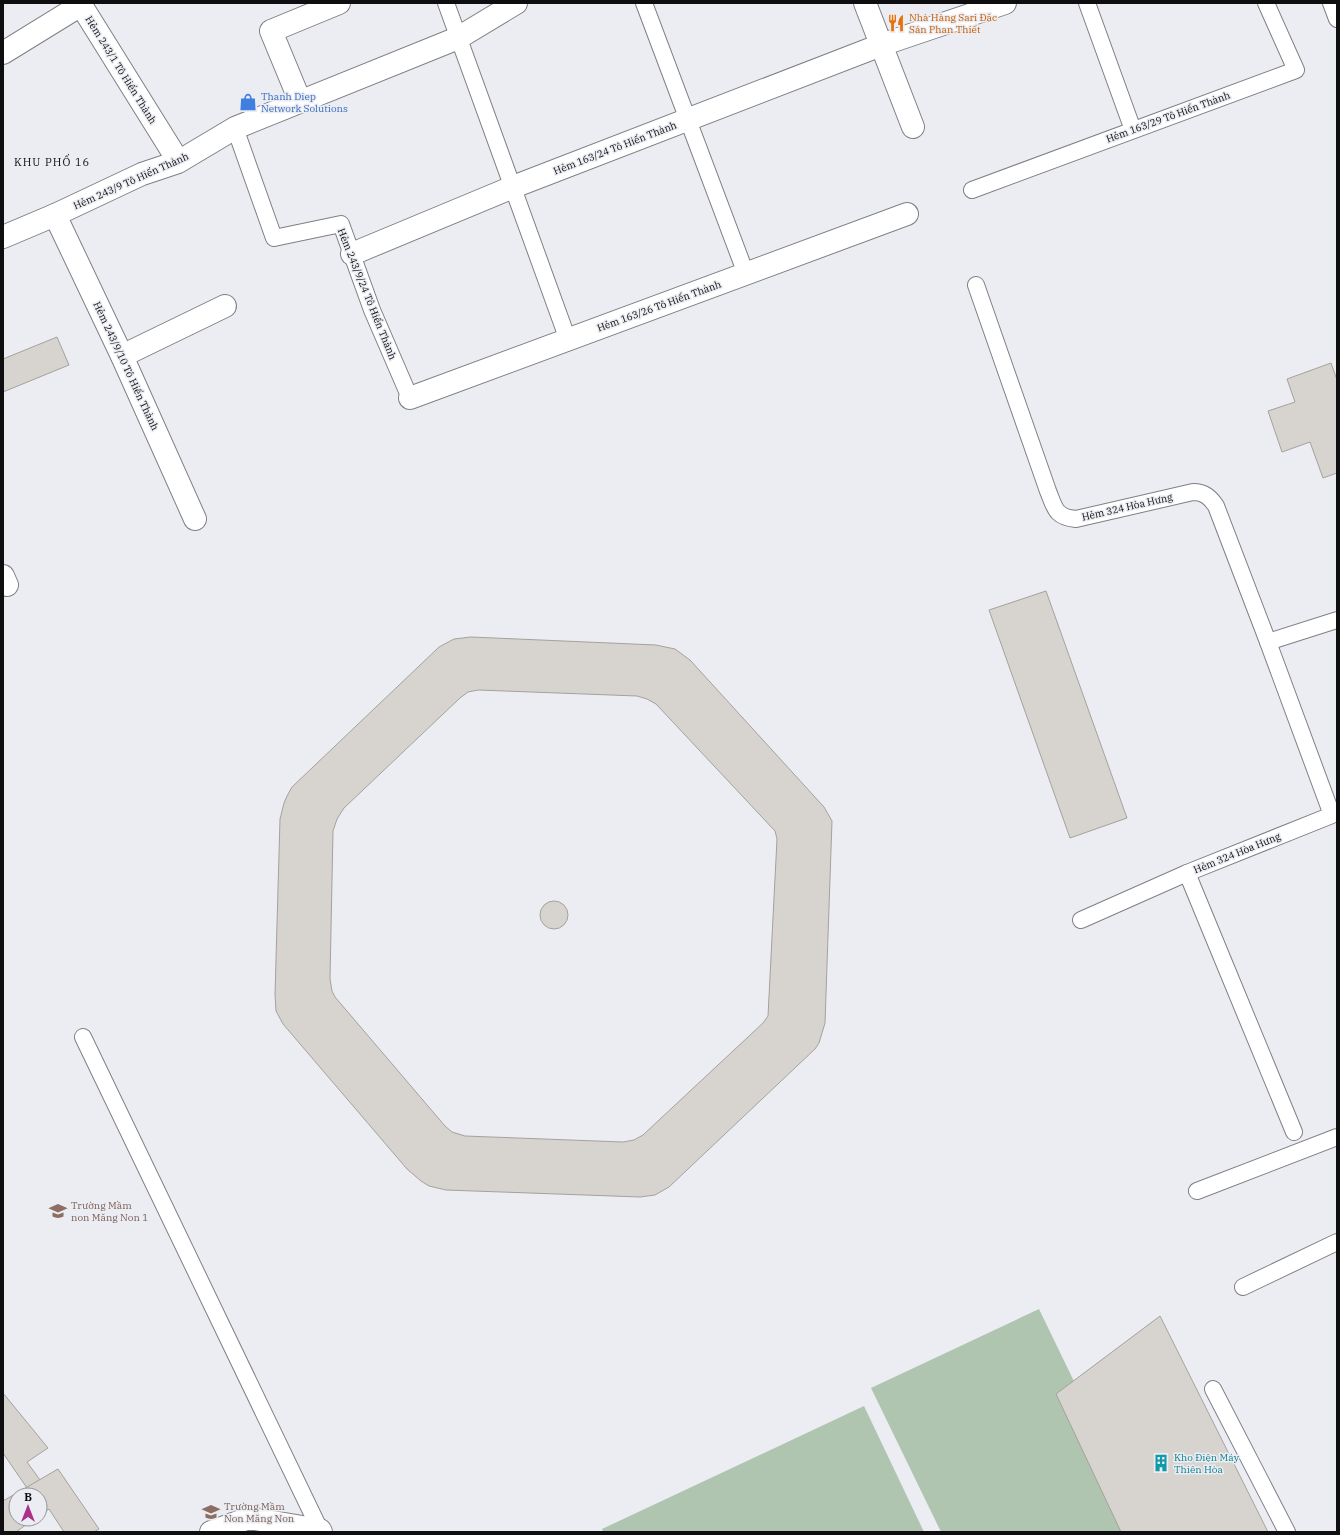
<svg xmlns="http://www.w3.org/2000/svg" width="1340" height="1535" viewBox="0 0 1340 1535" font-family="'IBM Plex Serif',serif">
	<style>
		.green { fill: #afc5af }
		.building { fill: #d7d3ce; stroke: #a5a19c; fill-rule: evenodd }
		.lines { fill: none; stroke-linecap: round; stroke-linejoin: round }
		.service-casing { stroke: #7f8085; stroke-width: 18 }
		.minor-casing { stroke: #7f8085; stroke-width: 24 }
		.service { stroke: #fff; stroke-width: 16 }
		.minor { stroke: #fff; stroke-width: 22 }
		.labels { text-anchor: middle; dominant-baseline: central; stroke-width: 3; stroke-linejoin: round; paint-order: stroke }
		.food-label { font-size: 10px; fill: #c56008; stroke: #ecedf3; text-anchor: start }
		.street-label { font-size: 10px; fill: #0e0e10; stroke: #ecedf3 }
		.shop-label { font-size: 10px; fill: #366cbe; stroke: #ecedf3; text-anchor: start }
		.education-label { font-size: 10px; fill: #785e54; stroke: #ecedf3; text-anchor: start }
		.culture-label { font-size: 10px; fill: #0d838f; stroke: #ecedf3; text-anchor: start }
		.neighbourhood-label { font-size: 11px; letter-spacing: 1px; fill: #0e0e10; stroke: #ecedf3 }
	</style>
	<rect width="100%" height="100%" fill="#ecedf3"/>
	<!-- green -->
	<g class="green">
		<path d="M1039 1309 1147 1532H941L871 1388Z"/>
		<path d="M864 1406 924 1532H603L602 1529Z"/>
	</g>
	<!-- building -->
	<g class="building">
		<path d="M57 337 69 365 3 392V359Z"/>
		<path d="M1331 363 1337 380V473L1323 478 1310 442 1282 452 1268 411 1295 402 1287 379Z"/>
		<path d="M1046 591 1127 818 1070 838 989 610Z"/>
		<path d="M471 637 656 645 675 649 690 660 824 807 832 821 825 1023 819 1043 815 1049 669 1187 655 1195 640 1197 446 1190 429 1186 421 1181 407 1169 283 1024 276 1011 275 995 280 819 284 803 287 796 292 787 439 647 454 639ZM478 690 637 696 647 699 656 704 775 831 777 839 768 1016 763 1023 643 1135 634 1140 623 1142 465 1136 452 1132 445 1126 335 997 332 991 330 979 333 831 337 819 344 808 460 698 468 692Z"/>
		<circle cx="554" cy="915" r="14"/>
		<path d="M1160 1316 1268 1532H1121L1056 1394Z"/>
		<path d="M3 1393 48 1448 27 1462 40 1480 27 1488 3 1453Z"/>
		<path d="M58 1469 99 1529 94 1532H64L49 1509 40 1515V1495H16V1519H34L16 1532H3V1501Z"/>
	</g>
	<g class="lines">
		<!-- service casing -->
		<g class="service-casing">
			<g id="service">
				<path d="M446 3 568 340"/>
				<path d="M644 3 746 274"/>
				<path d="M1087 3 1133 130"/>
				<path d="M1331 3 1337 19"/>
				<path d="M235 128 274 238 341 224 372 310 410 398"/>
				<path d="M972 190 1296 70 1266 3"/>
				<path d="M976 285 1048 491C1055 508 1055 517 1076 519L1193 492C1204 492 1210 497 1216 506L1268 642"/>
				<path d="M1187 873 1294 1132"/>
				<path d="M1081 920 1187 873 1332 815 1268 642 1337 620"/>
				<path d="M83 1037 320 1530"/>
				<path d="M1197 1191 1337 1137"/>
				<path d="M1243 1287 1337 1242"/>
				<path d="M1213 1389 1287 1532"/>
			</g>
		</g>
		<!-- minor casing -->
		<g class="minor-casing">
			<g id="minor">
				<path d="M865 3 913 127"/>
				<path d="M3 53 81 5 172 151"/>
				<path d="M300 101 271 31 339 3"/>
				<path d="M55 215 122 356 195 519"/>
				<path d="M3 237 55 215 142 174 178 162 235 128 458 38 516 3"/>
				<path d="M352 254 513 187 881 45 1005 3"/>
				<path d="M122 356 225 306"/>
				<path d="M410 398 907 214"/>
				<path d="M3 576 7 585"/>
				<path d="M211 1532 249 1518 320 1530 321 1532"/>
			</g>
		</g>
		<!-- service -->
		<use href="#service" class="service"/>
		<!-- minor -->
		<use href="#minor" class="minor"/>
	</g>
	<!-- icons -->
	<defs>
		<g id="restaurant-bare" transform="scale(1.38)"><path d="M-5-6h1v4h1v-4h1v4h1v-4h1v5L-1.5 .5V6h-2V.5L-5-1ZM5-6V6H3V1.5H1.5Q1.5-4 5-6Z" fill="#e8710a" stroke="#ecedf3" stroke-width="2.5" paint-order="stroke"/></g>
		<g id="shop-bare" transform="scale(1.38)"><path d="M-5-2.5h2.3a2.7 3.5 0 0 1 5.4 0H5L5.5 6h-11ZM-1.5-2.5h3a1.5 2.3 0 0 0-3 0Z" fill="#3f7fe0" stroke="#ecedf3" stroke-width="2.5" paint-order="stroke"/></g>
		<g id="school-bare" transform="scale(1.38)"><path d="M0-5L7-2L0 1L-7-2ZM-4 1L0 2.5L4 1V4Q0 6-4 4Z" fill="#8d6e63" stroke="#ecedf3" stroke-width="2.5" paint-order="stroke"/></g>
		<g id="building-bare" transform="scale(1.38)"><path d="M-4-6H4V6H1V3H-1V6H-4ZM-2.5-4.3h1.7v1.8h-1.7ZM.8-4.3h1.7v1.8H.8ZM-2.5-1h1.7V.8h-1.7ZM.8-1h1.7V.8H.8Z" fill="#0f9aa8" stroke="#ecedf3" stroke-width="2.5" paint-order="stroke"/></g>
	</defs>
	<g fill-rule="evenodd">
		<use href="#restaurant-bare" x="896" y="23"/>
		<use href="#shop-bare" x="248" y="102"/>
		<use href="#school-bare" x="58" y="1211"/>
		<use href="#building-bare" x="1161" y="1463"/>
		<use href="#school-bare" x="211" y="1512"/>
	</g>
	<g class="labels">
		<!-- food labels -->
		<g class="food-label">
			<text x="909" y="17">Nhà Hàng Sari Đặc<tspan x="909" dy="12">Sản Phan Thiết</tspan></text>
		</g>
		<!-- street labels -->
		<g class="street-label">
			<text transform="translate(121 70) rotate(58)">Hẻm 243/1 Tô Hiến Thành</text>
			<text transform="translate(1168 117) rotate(-20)">Hẻm 163/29 Tô Hiến Thành</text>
			<text transform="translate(615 148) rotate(-21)">Hẻm 163/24 Tô Hiến Thành</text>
			<text transform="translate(131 181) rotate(-24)">Hẻm 243/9 Tô Hiến Thành</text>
			<text transform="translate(367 294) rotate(68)">Hẻm 243/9/24 Tô Hiến Thành</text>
			<text transform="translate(659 306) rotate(-20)">Hẻm 163/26 Tô Hiến Thành</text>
			<text transform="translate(126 366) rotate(65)">Hẻm 243/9/10 Tô Hiến Thành</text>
			<text transform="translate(1127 507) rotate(-13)">Hẻm 324 Hòa Hưng</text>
			<text transform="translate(1237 853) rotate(-22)">Hẻm 324 Hòa Hưng</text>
		</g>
		<!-- shop labels -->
		<g class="shop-label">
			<text x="261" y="96">Thanh Diep<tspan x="261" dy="12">Network Solutions</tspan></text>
		</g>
		<!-- education labels -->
		<g class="education-label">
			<text x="71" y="1205">Trường Mầm<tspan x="71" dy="12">non Măng Non 1</tspan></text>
			<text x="224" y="1506">Trường Mầm<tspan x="224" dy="12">Non Măng Non</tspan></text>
		</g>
		<!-- culture labels -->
		<g class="culture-label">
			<text x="1174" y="1457">Kho Điện Máy<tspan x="1174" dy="12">Thiên Hòa</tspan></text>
		</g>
		<!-- neighbourhood labels -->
		<g class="neighbourhood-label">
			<text x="52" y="162">KHU PHỐ 16</text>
		</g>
	</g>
	<!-- border -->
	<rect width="1340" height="1535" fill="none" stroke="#0e0e10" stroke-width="8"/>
	<!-- north arrow -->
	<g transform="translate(28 1507)"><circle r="19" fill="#ecedf3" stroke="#939498"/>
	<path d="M0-3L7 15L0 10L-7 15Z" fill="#aa3289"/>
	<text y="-6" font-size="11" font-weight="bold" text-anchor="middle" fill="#0e0e10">B</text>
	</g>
</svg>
